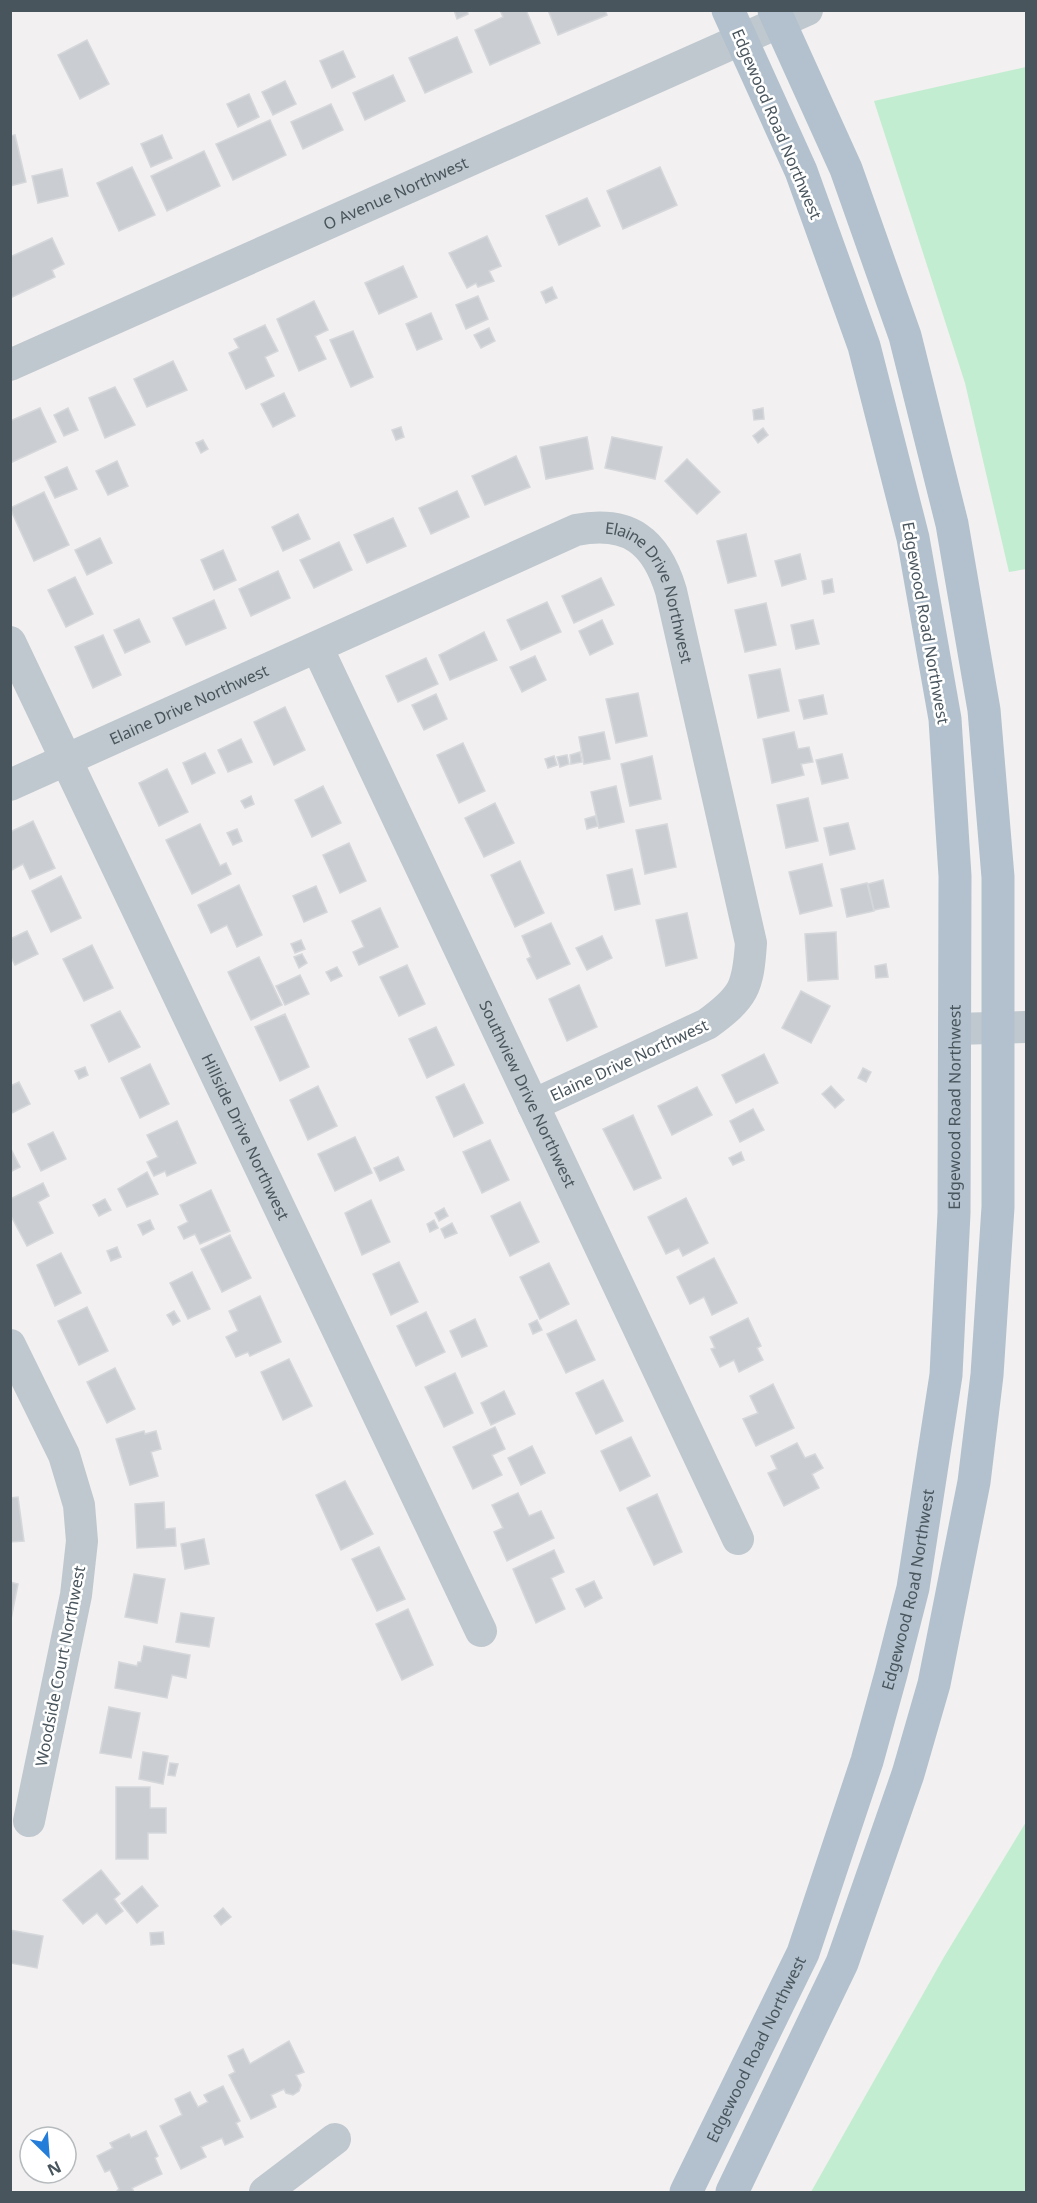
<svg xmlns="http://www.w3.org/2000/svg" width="1037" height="2203" viewBox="0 0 1037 2203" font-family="'Noto Sans',sans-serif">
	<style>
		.green { fill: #c2edd0 }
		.building { fill: #caced2; stroke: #d5d7db; stroke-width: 1.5 }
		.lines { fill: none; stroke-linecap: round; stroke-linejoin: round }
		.minor { stroke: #bfc8ce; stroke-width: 32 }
		.major { stroke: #b2c1cd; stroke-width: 33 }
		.labels { text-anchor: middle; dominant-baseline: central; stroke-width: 5; stroke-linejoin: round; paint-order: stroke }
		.street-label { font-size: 16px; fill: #49555d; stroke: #fff }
	</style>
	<rect width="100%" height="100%" fill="#f2f0f0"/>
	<!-- green -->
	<g class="green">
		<path d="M1026 67V569L1009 572 965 383 874 101Z"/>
		<path d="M1026 1822V2192H811L944 1957Z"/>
	</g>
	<!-- building -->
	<g class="building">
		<path d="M454 10H467L468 14 457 19Z"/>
		<path d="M500 10H526L540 43 490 65 475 30 503 17Z"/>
		<path d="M548 10H605L607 15 558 35Z"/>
		<path d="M457 37 472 72 425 93 409 58Z"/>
		<path d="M87 40 109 84 80 99 58 55Z"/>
		<path d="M343 51 355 77 332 88 320 61Z"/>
		<path d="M393 75 405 101 365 120 353 93Z"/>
		<path d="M285 81 296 104 273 115 262 92Z"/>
		<path d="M249 94 259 117 238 127 227 104Z"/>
		<path d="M331 104 343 130 303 149 291 122Z"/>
		<path d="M270 120 286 155 233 180 216 144Z"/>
		<path d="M15 135 26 182 10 186V136Z"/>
		<path d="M162 135 172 158 151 167 141 144Z"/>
		<path d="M204 151 220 186 167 211 151 176Z"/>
		<path d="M132 167 155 215 119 231 97 183Z"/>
		<path d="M660 167 677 205 623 229 607 191Z"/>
		<path d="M62 169 68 196 38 203 32 176Z"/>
		<path d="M587 198 600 226 559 245 546 216Z"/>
		<path d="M487 236 501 266 489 271 494 281 478 287 476 283 467 288 449 253Z"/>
		<path d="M52 238 64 264 52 270 55 277 10 298V257Z"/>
		<path d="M403 266 417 297 379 314 365 283Z"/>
		<path d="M552 287 557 298 546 303 541 292Z"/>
		<path d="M478 296 488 319 466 329 456 305Z"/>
		<path d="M314 301 328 330 315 336 326 359 299 371 277 319Z"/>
		<path d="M431 313 442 339 417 350 406 324Z"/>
		<path d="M265 325 278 351 265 357 274 376 246 389 229 353 239 348 234 339Z"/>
		<path d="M489 328 495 341 481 348 474 335Z"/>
		<path d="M353 331 373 377 351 387 330 340Z"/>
		<path d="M173 361 187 390 147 407 134 379Z"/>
		<path d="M115 387 135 425 105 438 89 398Z"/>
		<path d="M284 393 295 416 273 427 261 404Z"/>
		<path d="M40 408 56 442 10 463V421Z"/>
		<path d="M68 408 78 430 64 436 54 415Z"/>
		<path d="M763 408 764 419 754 420 753 410Z"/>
		<path d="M401 427 404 437 396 440 392 430Z"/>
		<path d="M763 428 768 435 758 443 753 436Z"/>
		<path d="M587 437 593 469 546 479 540 447Z"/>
		<path d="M612 437 662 447 655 479 605 468Z"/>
		<path d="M203 440 208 449 201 453 196 443Z"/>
		<path d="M516 456 530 487 485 505 472 476Z"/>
		<path d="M687 459 720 492 697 514 665 481Z"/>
		<path d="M117 461 128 486 108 495 96 471Z"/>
		<path d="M67 467 77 489 55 498 45 477Z"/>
		<path d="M457 491 469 517 431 534 419 508Z"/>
		<path d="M44 492 69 545 34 561 10 508Z"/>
		<path d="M298 514 310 539 283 551 272 527Z"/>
		<path d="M393 518 406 546 367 563 354 535Z"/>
		<path d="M746 534 756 576 728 583 717 541Z"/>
		<path d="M100 538 112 563 87 575 75 550Z"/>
		<path d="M339 542 352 570 314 588 300 560Z"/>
		<path d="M223 550 236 580 214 590 201 560Z"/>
		<path d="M800 554 806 579 782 586 775 561Z"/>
		<path d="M278 571 290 598 251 616 239 589Z"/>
		<path d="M75 577 93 614 66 627 48 590Z"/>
		<path d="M601 578 614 605 574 623 562 596Z"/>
		<path d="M832 579 834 592 824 594 822 581Z"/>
		<path d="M214 600 226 628 186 645 173 618Z"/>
		<path d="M547 602 561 632 521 650 507 620Z"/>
		<path d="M766 603 776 645 745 652 735 610Z"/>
		<path d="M139 619 150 642 125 653 114 630Z"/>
		<path d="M602 620 613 644 590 655 579 631Z"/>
		<path d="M813 620 819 644 796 649 791 625Z"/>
		<path d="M484 632 497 660 450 680 439 655Z"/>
		<path d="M103 635 121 675 93 688 75 647Z"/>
		<path d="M535 656 546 680 522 692 510 667Z"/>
		<path d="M426 658 438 684 398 702 386 676Z"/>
		<path d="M780 669 789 711 758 718 749 675Z"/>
		<path d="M638 693 647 736 616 743 606 699Z"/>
		<path d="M436 694 447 719 424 730 412 705Z"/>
		<path d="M823 695 827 714 804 719 799 700Z"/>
		<path d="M285 707 305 750 274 765 254 722Z"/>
		<path d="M604 732 610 759 584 764 579 737Z"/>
		<path d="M794 732 798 749 809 747 813 762 801 764 804 775 772 783 763 739Z"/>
		<path d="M241 739 252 762 228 772 218 750Z"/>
		<path d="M463 743 485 791 459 803 437 755Z"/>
		<path d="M580 752 582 762 571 764 570 755Z"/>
		<path d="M205 753 215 773 192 784 183 763Z"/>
		<path d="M842 754 848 778 822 784 816 760Z"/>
		<path d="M567 755 569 764 560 767 557 757Z"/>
		<path d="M554 756 557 765 548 768 545 759Z"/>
		<path d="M652 756 661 799 630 806 621 764Z"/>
		<path d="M167 769 188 812 159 826 139 783Z"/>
		<path d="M323 786 341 823 312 837 295 800Z"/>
		<path d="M616 786 624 822 599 828 591 792Z"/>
		<path d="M251 796 254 804 245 808 241 801Z"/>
		<path d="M808 798 818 841 786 848 777 805Z"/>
		<path d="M495 803 514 843 484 857 465 818Z"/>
		<path d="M595 816 598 826 587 829 585 819Z"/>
		<path d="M33 821 55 868 30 879 23 864 10 871V832Z"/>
		<path d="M848 823 855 849 830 855 824 828Z"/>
		<path d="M200 824 220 866 226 863 231 874 192 894 166 840Z"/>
		<path d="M667 824 676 867 645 874 636 830Z"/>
		<path d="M237 829 242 841 233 845 227 833Z"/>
		<path d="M349 843 366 881 340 893 323 855Z"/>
		<path d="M520 861 544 913 515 927 491 875Z"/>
		<path d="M822 864 832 906 800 914 789 872Z"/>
		<path d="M632 869 640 904 615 910 607 875Z"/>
		<path d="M61 876 81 918 51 932 32 891Z"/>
		<path d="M883 880 889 907 874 910 868 884Z"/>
		<path d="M867 883 874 911 847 917 841 889Z"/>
		<path d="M239 885 262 935 237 947 227 925 211 933 198 905Z"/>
		<path d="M316 886 327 912 304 922 293 896Z"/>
		<path d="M380 908 398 947 359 965 353 952 364 947 352 921Z"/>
		<path d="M687 913 697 958 666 966 656 920Z"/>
		<path d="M551 923 570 964 537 979 527 959 531 957 522 936Z"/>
		<path d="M27 931 38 954 15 965 10 955V939Z"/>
		<path d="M836 932 838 979 808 981 805 934Z"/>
		<path d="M602 936 612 958 587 970 576 948Z"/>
		<path d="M301 940 305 949 295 953 291 944Z"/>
		<path d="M92 945 113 988 84 1001 63 959Z"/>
		<path d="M302 954 307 963 299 968 294 957Z"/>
		<path d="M259 957 282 1005 251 1020 228 972Z"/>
		<path d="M886 964 888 977 876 978 875 966Z"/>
		<path d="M407 965 425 1004 399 1016 380 977Z"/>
		<path d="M337 967 342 976 331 981 326 972Z"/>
		<path d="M300 975 309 994 285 1005 276 986Z"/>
		<path d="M579 985 597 1027 567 1041 549 999Z"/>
		<path d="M801 991 830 1006 811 1043 782 1028Z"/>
		<path d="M120 1011 140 1047 109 1062 91 1025Z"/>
		<path d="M285 1014 309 1067 280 1081 255 1027Z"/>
		<path d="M436 1027 454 1065 427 1078 409 1039Z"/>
		<path d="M764 1054 778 1083 736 1103 722 1075Z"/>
		<path d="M150 1064 169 1104 140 1118 121 1078Z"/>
		<path d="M85 1067 88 1075 79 1079 75 1071Z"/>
		<path d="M863 1068 871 1072 866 1082 858 1078Z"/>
		<path d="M19 1082 30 1104 10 1114V1086Z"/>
		<path d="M464 1084 483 1123 454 1137 436 1097Z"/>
		<path d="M318 1086 337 1126 308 1140 290 1100Z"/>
		<path d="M831 1086 844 1100 835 1108 822 1094Z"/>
		<path d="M697 1087 712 1115 672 1135 658 1106Z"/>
		<path d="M753 1109 764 1130 740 1142 730 1121Z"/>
		<path d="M633 1115 661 1178 634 1190 603 1129Z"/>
		<path d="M177 1121 196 1163 167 1176 165 1171 154 1176 147 1162 158 1157 147 1135Z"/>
		<path d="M53 1132 66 1159 41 1171 28 1144Z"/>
		<path d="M355 1137 372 1173 335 1191 318 1154Z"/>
		<path d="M490 1140 509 1180 482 1193 463 1152Z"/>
		<path d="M10 1147 20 1167 10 1172Z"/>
		<path d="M741 1152 744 1160 733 1165 729 1158Z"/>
		<path d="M398 1157 404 1170 380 1181 374 1168Z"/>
		<path d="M147 1172 158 1194 127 1207 118 1189Z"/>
		<path d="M43 1183 49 1196 38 1202 53 1233 27 1246 10 1214V1199Z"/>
		<path d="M211 1190 230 1231 200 1244 195 1234 184 1239 178 1227 188 1222 180 1205Z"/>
		<path d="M686 1198 708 1243 683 1256 679 1248 666 1254 648 1217Z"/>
		<path d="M105 1199 111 1210 99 1216 93 1205Z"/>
		<path d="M371 1200 390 1242 362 1255 345 1213Z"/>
		<path d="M520 1202 539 1242 510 1256 491 1216Z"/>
		<path d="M444 1208 448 1216 439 1221 435 1213Z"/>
		<path d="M150 1220 154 1229 143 1235 138 1225Z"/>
		<path d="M434 1220 438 1228 430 1232 427 1224Z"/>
		<path d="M452 1223 457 1233 445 1238 441 1229Z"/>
		<path d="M230 1235 251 1278 222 1292 201 1249Z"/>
		<path d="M117 1247 121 1257 111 1261 107 1251Z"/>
		<path d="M61 1253 81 1293 55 1306 37 1265Z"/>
		<path d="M714 1258 737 1303 712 1315 704 1297 690 1304 677 1277Z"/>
		<path d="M399 1262 418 1302 391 1315 373 1274Z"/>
		<path d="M549 1263 569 1304 540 1319 520 1277Z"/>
		<path d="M192 1272 210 1309 188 1319 170 1283Z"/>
		<path d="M260 1296 281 1342 250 1356 248 1352 236 1357 226 1337 238 1331 229 1311Z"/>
		<path d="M87 1307 108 1351 79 1365 58 1321Z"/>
		<path d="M174 1311 180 1321 173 1325 167 1315Z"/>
		<path d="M426 1312 445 1352 416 1366 397 1326Z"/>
		<path d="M748 1318 761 1346 757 1348 763 1360 739 1372 734 1360 720 1367 711 1349 715 1348 710 1337Z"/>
		<path d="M475 1319 487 1346 462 1357 450 1331Z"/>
		<path d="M537 1320 542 1330 533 1334 529 1324Z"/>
		<path d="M576 1320 595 1360 566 1373 547 1334Z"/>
		<path d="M289 1359 312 1406 283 1420 261 1372Z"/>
		<path d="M115 1368 135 1409 107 1423 87 1382Z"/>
		<path d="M455 1373 473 1413 444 1427 425 1387Z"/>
		<path d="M603 1380 623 1421 596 1434 576 1393Z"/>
		<path d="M773 1384 794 1428 756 1446 743 1419 758 1413 750 1396Z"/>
		<path d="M504 1391 515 1414 491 1425 481 1403Z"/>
		<path d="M495 1427 505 1449 492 1455 502 1475 473 1489 453 1447Z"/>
		<path d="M144 1431 145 1434 156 1431 161 1449 151 1452 158 1476 130 1485 116 1439Z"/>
		<path d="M631 1437 650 1476 620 1491 601 1451Z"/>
		<path d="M797 1443 805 1458 815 1454 823 1468 812 1474 819 1488 784 1506 768 1473 777 1469 771 1456Z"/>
		<path d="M532 1446 545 1473 521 1485 508 1458Z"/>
		<path d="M345 1481 373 1534 341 1550 316 1495Z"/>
		<path d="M518 1493 529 1516 541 1511 554 1538 507 1561 494 1532 503 1528 492 1505Z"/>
		<path d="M657 1494 682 1552 654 1565 627 1508Z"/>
		<path d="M18 1497 24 1541 10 1542V1498Z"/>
		<path d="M164 1502 165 1529 175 1528 176 1546 137 1548 135 1504Z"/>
		<path d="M204 1539 209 1564 185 1569 181 1544Z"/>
		<path d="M379 1547 405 1599 377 1611 352 1559Z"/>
		<path d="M554 1550 564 1572 551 1578 565 1609 536 1623 513 1569Z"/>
		<path d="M134 1574 165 1579 157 1623 125 1617Z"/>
		<path d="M594 1581 602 1598 585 1607 576 1589Z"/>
		<path d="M10 1582 18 1584 10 1624Z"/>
		<path d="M408 1609 433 1665 402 1680 376 1624Z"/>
		<path d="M181 1613 214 1618 209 1647 176 1642Z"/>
		<path d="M144 1646 190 1655 186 1678 172 1675 167 1698 115 1688 119 1662 137 1666 138 1662H141Z"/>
		<path d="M109 1707 140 1713 131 1758 100 1753Z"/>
		<path d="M143 1752 168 1756 163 1784 139 1779Z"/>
		<path d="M170 1763 178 1764 175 1776 168 1775Z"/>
		<path d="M116 1787H150V1808H166V1833H148V1859H116Z"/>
		<path d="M101 1870 120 1894 114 1899 123 1911 106 1924 97 1913 83 1924 63 1900Z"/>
		<path d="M142 1886 158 1906 137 1923 121 1903Z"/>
		<path d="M223 1908 231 1917 221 1925 214 1916Z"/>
		<path d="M10 1930 43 1936 37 1968 10 1963Z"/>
		<path d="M163 1932 164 1944 151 1945 150 1933Z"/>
		<path d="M289 2041 304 2072 296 2075 301 2085 299 2091 293 2095 286 2093 284 2089 271 2095 276 2107 251 2119 229 2075 235 2072 228 2056 243 2049 250 2064Z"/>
		<path d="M223 2086 240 2121 236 2123 243 2137 225 2145 222 2138 201 2147 206 2157 181 2169 160 2126 182 2115 175 2099 190 2092 198 2107 208 2102 204 2095Z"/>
		<path d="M146 2131 158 2156 155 2158 162 2174 132 2188 134 2192H116L119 2189 110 2170 105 2172 97 2156 113 2148 110 2143 129 2134 131 2138Z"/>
	</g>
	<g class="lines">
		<!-- minor -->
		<g class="minor">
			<path id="s1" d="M10 365 807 10"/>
			<path id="s2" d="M10 642 481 1631"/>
			<path id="s3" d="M317 647 738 1539"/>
			<path id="s4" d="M10 785 576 530C629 520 656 541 671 591L751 943C748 988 744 997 707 1024L533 1105"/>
			<path d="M955 1029 1026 1027"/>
			<path d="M10 1345 64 1455 79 1505 82 1541 76 1595 29 1821"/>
			<path d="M265 2192 335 2139"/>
		</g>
		<!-- major -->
		<g class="major">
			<path id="s5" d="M686 2192 803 1953 867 1761 891 1674 913 1588 946 1375 954 1213 955 876 945 719 913 538 864 346 801 171 728 10"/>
			<path d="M732 2192 842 1963 908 1774 934 1684 974 1482 987 1375 998 1207V877L984 710 952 524 905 336 846 169 774 10"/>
		</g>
	</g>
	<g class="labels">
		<!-- street labels -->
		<g class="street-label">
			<text transform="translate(777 124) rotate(67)">Edgewood Road Northwest</text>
			<text stroke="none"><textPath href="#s1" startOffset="422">O Avenue Northwest</textPath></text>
			<text stroke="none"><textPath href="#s4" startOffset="736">Elaine Drive Northwest</textPath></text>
			<text transform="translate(926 623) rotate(80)">Edgewood Road Northwest</text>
			<text stroke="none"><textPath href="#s4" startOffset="196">Elaine Drive Northwest</textPath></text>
			<text transform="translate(629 1060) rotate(-25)">Elaine Drive Northwest</text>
			<text stroke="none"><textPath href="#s3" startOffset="494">Southview Drive Northwest</textPath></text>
			<text stroke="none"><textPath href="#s5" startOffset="1131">Edgewood Road Northwest</textPath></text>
			<text stroke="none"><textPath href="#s2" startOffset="548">Hillside Drive Northwest</textPath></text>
			<text stroke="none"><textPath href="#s5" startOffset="645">Edgewood Road Northwest</textPath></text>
			<text transform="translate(60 1666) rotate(-79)">Woodside Court Northwest</text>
			<text stroke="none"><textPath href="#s5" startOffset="159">Edgewood Road Northwest</textPath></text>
		</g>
	</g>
	<!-- border -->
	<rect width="1037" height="2203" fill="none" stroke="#49555d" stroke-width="24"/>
	<!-- north arrow -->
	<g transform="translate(48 2155) rotate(155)"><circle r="28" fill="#ffffff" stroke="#b6bbbe" stroke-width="1.5"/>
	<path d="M0-4.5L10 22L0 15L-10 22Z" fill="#247dd9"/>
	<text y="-9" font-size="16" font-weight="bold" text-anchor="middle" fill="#49555d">N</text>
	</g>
</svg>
